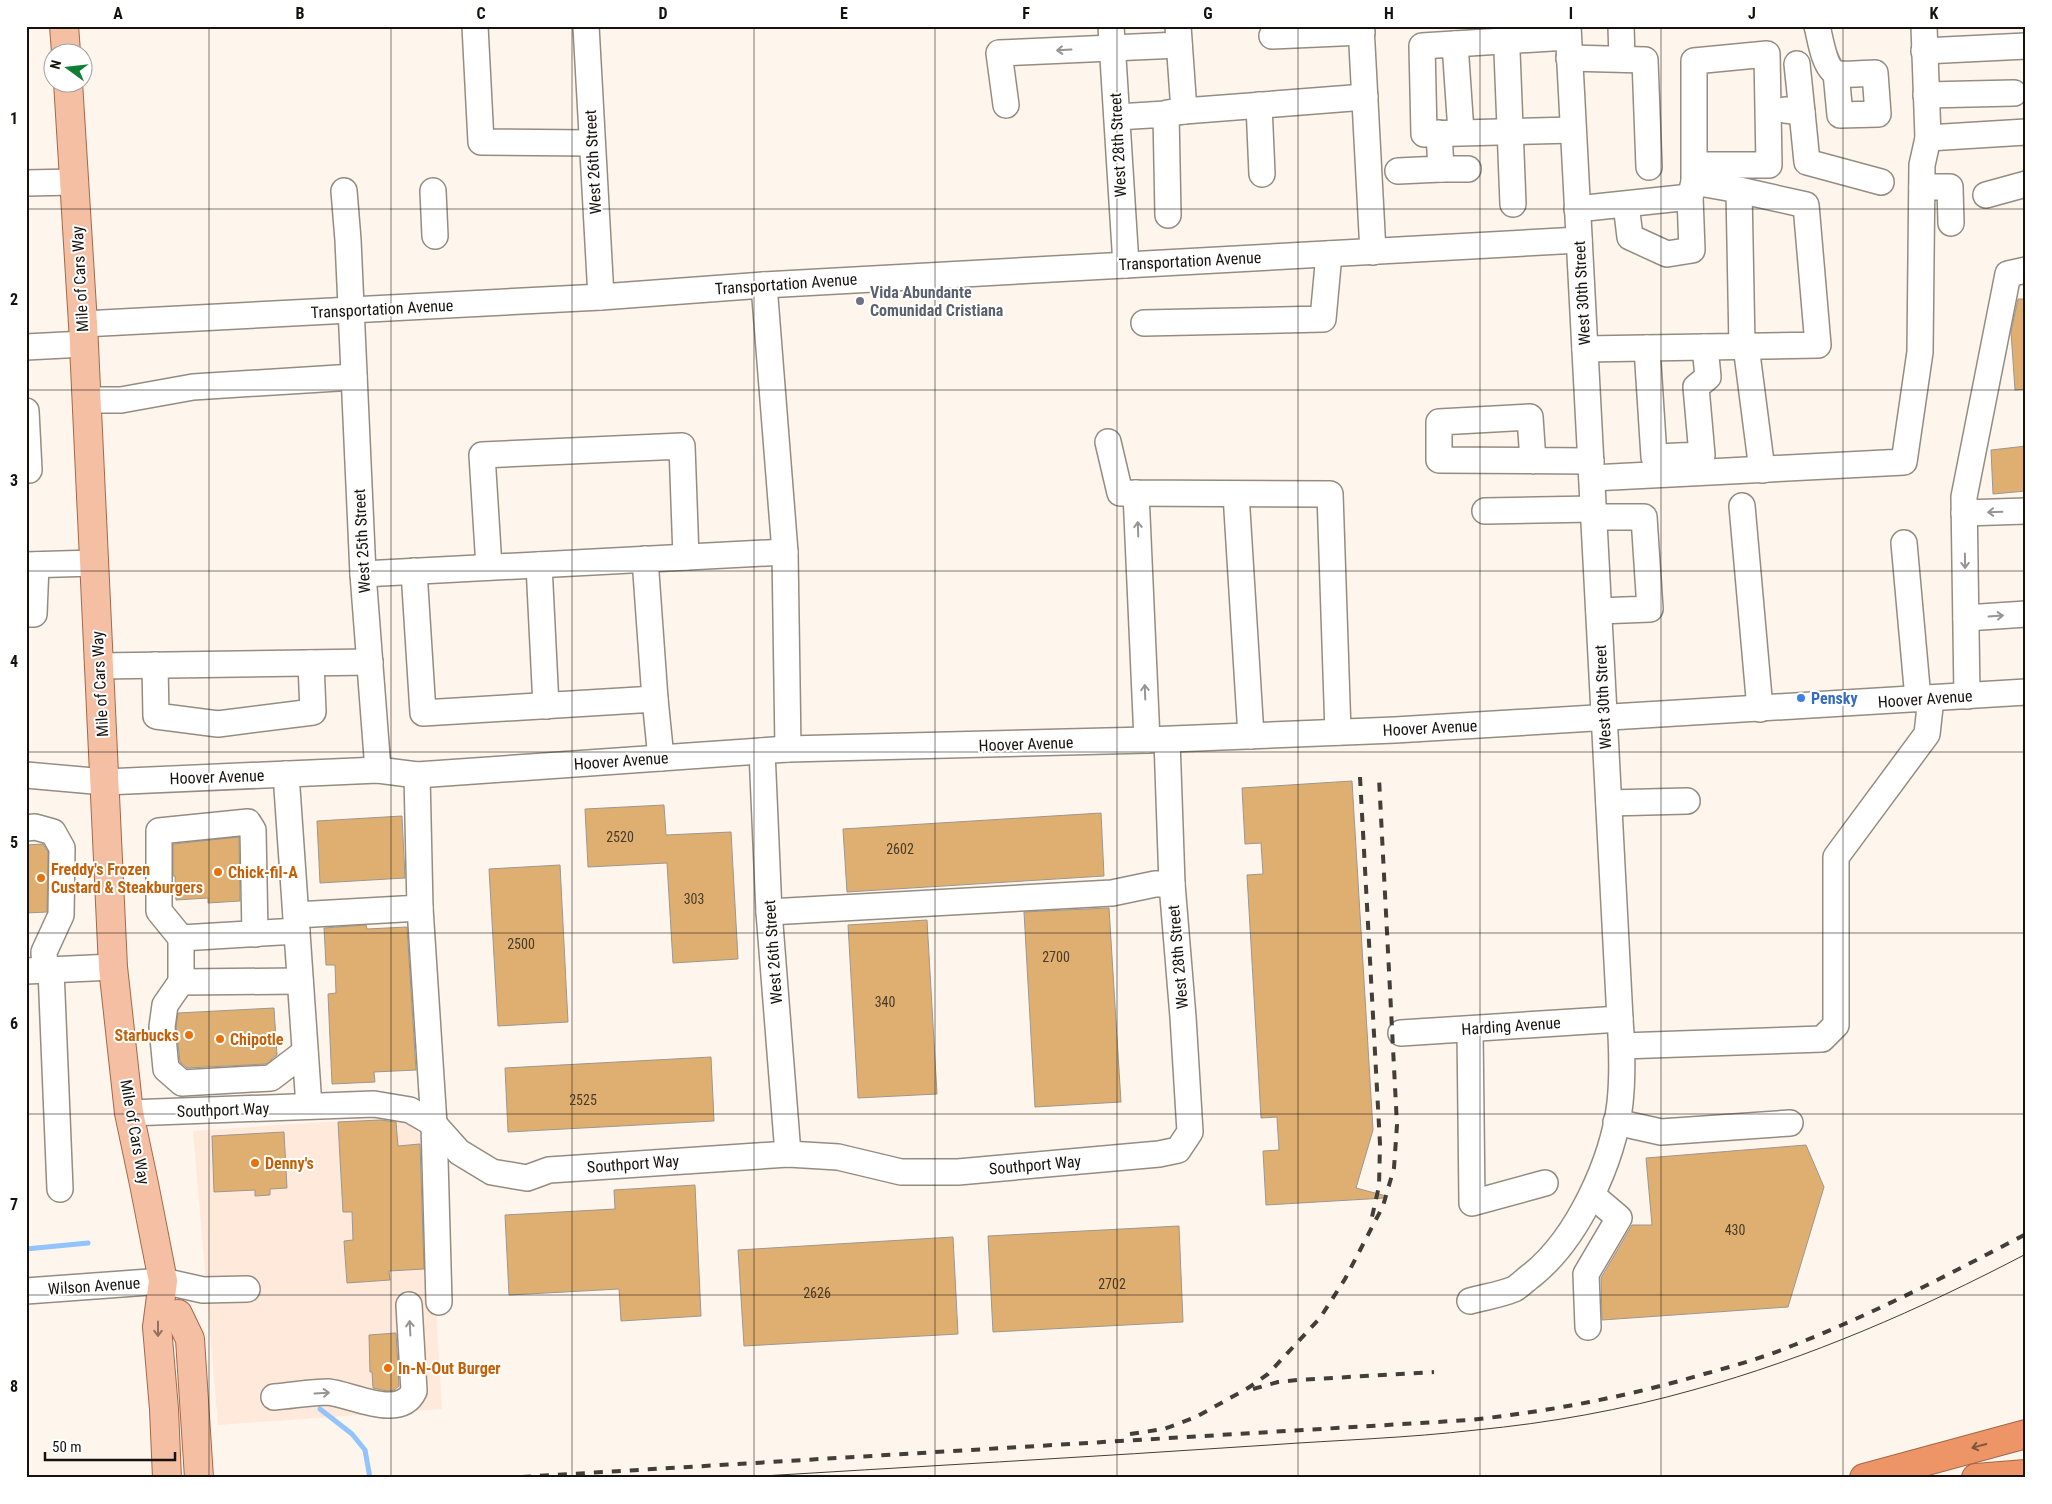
<svg xmlns="http://www.w3.org/2000/svg" width="2052" height="1504" viewBox="0 0 2052 1504" font-family="'Roboto Condensed',sans-serif">
	<style>
		.commercial { fill: #fee9db }
		.lines { fill: none; stroke-linecap: round; stroke-linejoin: round }
		.stream { stroke: #92c3fd; stroke-width: 5 }
		.building { fill: #dfaf71; stroke: #9f968c }
		.minor-casing { stroke: #948c81; stroke-width: 28 }
		.major-casing { stroke: #a26849; stroke-width: 30 }
		.highway-casing { stroke: #a26849; stroke-width: 30 }
		.minor { stroke: #fff; stroke-width: 25 }
		.major { stroke: #f5bfa4; stroke-width: 28 }
		.highway { stroke: #ee9568; stroke-width: 28 }
		.tram { stroke: #423e39; stroke-width: 1 }
		.rail { stroke: #423e39; stroke-width: 4; stroke-dasharray: 9 9; stroke-linecap: butt }
		.oneway { stroke: #969593 }
		.oneway2 { stroke: #917261 }
		.oneway3 { stroke: #82543c }
		.grid { fill: none; stroke: #16130f; stroke-width: 1; stroke-opacity: 0.55 }
		.worship-dot { fill: #6b7280; stroke: #fff; stroke-width: 2 }
		.shop-dot { fill: #3f7fe0; stroke: #fff; stroke-width: 2 }
		.food-dot { fill: #e8710a; stroke: #fff; stroke-width: 2 }
		.labels { text-anchor: middle; dominant-baseline: central; stroke-width: 4; stroke-linejoin: round; paint-order: stroke }
		.number-label { font-size: 14px; fill: #483a28 }
		.street-label { font-size: 16px; fill: #16130f; stroke: #fff }
		.worship-label { font-size: 16px; font-weight: bold; fill: #5b616d; stroke: #fff; text-anchor: start }
		.shop-label { font-size: 16px; font-weight: bold; fill: #366cbe; stroke: #fff; text-anchor: start }
		.food-label { font-size: 16px; font-weight: bold; fill: #c56008; stroke: #fff; text-anchor: start }
		.neatline { fill: none; stroke: #16130f; stroke-width: 2 }
		.grid-label { font-size: 16px; text-anchor: middle; font-weight: bold; fill: #16130f }
	</style>
	<rect width="100%" height="100%" fill="#fef6ed"/>
	<!-- commercial -->
	<path class="commercial" d="M400 1117 426 1139 442 1409 218 1425 193 1131Z"/>
	<g class="lines">
		<!-- stream -->
		<g class="stream">
			<path d="M26 1249 88 1243"/>
			<path d="M320 1409 352 1434 365 1450 370 1478"/>
		</g>
	</g>
	<!-- building -->
	<g class="building">
		<path d="M2018 299H2026V389L2015 390 2011 332Z"/>
		<path d="M2026 446V491L1993 494 1991 450Z"/>
		<path d="M1352 781 1373 1130 1356 1188 1386 1196 1385 1198 1266 1205 1263 1151 1279 1150 1277 1117 1261 1118 1247 875 1263 874 1261 843 1245 844 1242 788Z"/>
		<path d="M664 805 666 835 731 832 738 959 673 963 667 863 588 867 585 809Z"/>
		<path d="M1101 813 1104 876 847 892 843 829Z"/>
		<path d="M402 816 405 878 320 883 317 821Z"/>
		<path d="M239 837 240 901 208 903V898L176 900 175 876H173V844Z"/>
		<path d="M43 844 48 852 47 912 26 913V845Z"/>
		<path d="M560 865 568 1022 498 1026 489 869Z"/>
		<path d="M1109 908 1121 1102 1035 1107 1024 912Z"/>
		<path d="M927 920 937 1094 858 1098 848 925Z"/>
		<path d="M366 925 367 929 407 927 416 1070 374 1072 375 1082 332 1084 328 994 336 993 335 965H326L324 928Z"/>
		<path d="M274 1008 277 1055 266 1064 187 1068 180 1062 176 1027 178 1013Z"/>
		<path d="M711 1057 714 1121 508 1132 505 1068Z"/>
		<path d="M381 1120 396 1122 398 1146 420 1144 424 1269 389 1271 390 1280 347 1283 344 1241 353 1240 352 1212H343L338 1122Z"/>
		<path d="M284 1132 287 1188 270 1189V1195L255 1196V1190L214 1192 212 1136Z"/>
		<path d="M1806 1145 1824 1187 1788 1307 1602 1320 1601 1278 1632 1225H1652L1646 1158Z"/>
		<path d="M695 1185 701 1316 621 1321 619 1289 509 1295 505 1215 615 1209 614 1190Z"/>
		<path d="M1179 1226 1183 1322 993 1332 988 1236Z"/>
		<path d="M953 1237 958 1334 744 1346 738 1250Z"/>
		<path d="M396 1333 399 1386 394 1390 387 1391 373 1388 372 1372H370L369 1335Z"/>
	</g>
	<g class="lines">
		<!-- minor casing -->
		<g class="minor-casing">
			<g id="minor">
				<path d="M475 26 481 142 592 143"/>
				<path d="M586 26 601 297"/>
				<path d="M1111 26 1126 265"/>
				<path d="M1361 26 1373 252"/>
				<path d="M1506 26 1513 204"/>
				<path d="M1621 26 1622 59"/>
				<path d="M1817 26C1820 37 1824 68 1836 73 1844 76 1866 73 1875 73L1878 114 1840 115 1836 73"/>
				<path d="M1272 36 1362 32"/>
				<path d="M1568 37 1422 46 1424 134 1573 130"/>
				<path d="M1455 44 1461 132"/>
				<path d="M1924 51 2026 46"/>
				<path d="M1569 58 1645 60 1649 167"/>
				<path d="M1926 95 2014 93"/>
				<path d="M1006 105 999 53 1179 45"/>
				<path d="M1259 105 1262 174"/>
				<path d="M1785 110 1802 112 1797 64"/>
				<path d="M1184 111 1365 97"/>
				<path d="M1802 112 1807 162 1881 182"/>
				<path d="M1168 113 1184 111 1178 26"/>
				<path d="M1117 117 1166 114 1168 215"/>
				<path d="M1928 138 2026 132"/>
				<path d="M1441 169H1468"/>
				<path d="M1398 171 1441 169 1439 133"/>
				<path d="M1694 182V61L1767 54 1769 165H1695"/>
				<path d="M26 183 74 182"/>
				<path d="M1922 187H1950L1951 223"/>
				<path d="M344 191 348 240 363 574 378 770"/>
				<path d="M433 191 435 236"/>
				<path d="M1986 195 2026 184"/>
				<path d="M1690 197 1694 182 1739 190"/>
				<path d="M1577 209 1690 197 1692 250 1667 254 1630 237 1626 204"/>
				<path d="M764 285 785 552 788 749"/>
				<path d="M1144 323 1323 319 1329 254"/>
				<path d="M83 324 601 297 764 285 1579 240"/>
				<path d="M1746 346 1762 470"/>
				<path d="M26 347 84 344"/>
				<path d="M1647 348 1654 457 1702 455 1696 387 1708 377 1705 347"/>
				<path d="M1585 349 1818 345 1806 205 1739 190 1742 346"/>
				<path d="M87 400H121L193 387 354 377"/>
				<path d="M26 411 29 470"/>
				<path d="M1108 442 1120 493 1330 494 1338 732"/>
				<path d="M1533 461 1530 417 1439 422V460L1591 461"/>
				<path d="M1592 478 1904 462 1920 352 1922 165 1928 138 1924 26"/>
				<path d="M1136 493 1147 740"/>
				<path d="M1236 494 1251 736"/>
				<path d="M1742 506 1760 709"/>
				<path d="M1485 511 1593 509"/>
				<path d="M1964 513 2026 511"/>
				<path d="M1594 517H1644L1650 609 1599 611"/>
				<path d="M1904 543 1918 699"/>
				<path d="M645 559 655 699"/>
				<path d="M26 565 94 563"/>
				<path d="M539 565 546 706"/>
				<path d="M489 567 482 455 682 446 686 557"/>
				<path d="M414 571 423 713 655 699 661 758"/>
				<path d="M363 574 785 552"/>
				<path d="M26 614H34L36 565"/>
				<path d="M1966 618 2026 614"/>
				<path d="M155 665 156 716 218 724 313 712 311 663"/>
				<path d="M99 666 370 662"/>
				<path d="M1967 696 1964 497 2008 274 2026 270"/>
				<path d="M762 751 769 912 788 1154"/>
				<path d="M286 774 309 1106"/>
				<path d="M26 775 105 782 378 770 417 775 788 749 1147 740 1395 730 2026 692"/>
				<path d="M1609 803 1687 801"/>
				<path d="M26 828 35 827 53 832 62 848 61 915 44 952 45 970"/>
				<path d="M420 908 434 1124 439 1302"/>
				<path d="M769 912 1112 893 1155 884H1172"/>
				<path d="M296 915 420 908 417 775"/>
				<path d="M297 931 181 938V982L300 981"/>
				<path d="M181 938 159 911V831L248 822 253 830 255 934"/>
				<path d="M51 970 60 1189"/>
				<path d="M26 971 113 967"/>
				<path d="M181 982 165 1005 162 1027 166 1069 182 1083 271 1078 305 1052"/>
				<path d="M1470 1029 1472 1203 1545 1183"/>
				<path d="M1401 1033 1620 1019"/>
				<path d="M1622 1046 1822 1039 1836 1025V857L1927 734 1931 698"/>
				<path d="M129 1113 374 1104 410 1110 434 1124 459 1152 492 1172 527 1178 549 1170 788 1154 838 1157 901 1172H958L1159 1154 1178 1150 1190 1132 1183 1017 1172 884 1167 740"/>
				<path d="M1616 1122 1661 1132 1790 1123"/>
				<path d="M26 1291 163 1281 203 1290 247 1289"/>
				<path d="M1470 1301C1484 1297 1500 1295 1514 1289 1520 1286 1526 1279 1532 1275 1578 1238 1613 1161 1620 1103 1623 1075 1622 1047 1620 1019L1568 26"/>
				<path d="M1588 1327 1586 1274 1619 1218 1592 1195"/>
				<path d="M274 1397C291 1396 310 1392 328 1392 351 1394 400 1421 414 1391L409 1305"/>
			</g>
		</g>
		<!-- major casing -->
		<g class="major-casing">
			<g id="major">
				<path d="M64 26 66 52"/>
				<path d="M68 82 83 324 113 967 129 1113 144 1184 163 1281 157 1327 164 1409 167 1478"/>
				<path d="M178 1314 190 1339 199 1478"/>
			</g>
		</g>
		<!-- highway casing -->
		<g class="highway-casing">
			<g id="highway">
				<path d="M1864 1478 2026 1434"/>
				<path d="M1976 1478 2026 1474"/>
			</g>
		</g>
		<!-- minor -->
		<use href="#minor" class="minor"/>
		<!-- major -->
		<use href="#major" class="major"/>
		<!-- highway -->
		<use href="#highway" class="highway"/>
		<!-- tram -->
		<path class="tram" d="M729 1478C910 1467 1090 1457 1269 1445 1338 1440 1408 1438 1476 1430 1549 1423 1622 1410 1693 1390 1809 1358 1919 1310 2026 1254"/>
		<!-- rail -->
		<g class="rail">
			<path d="M1360 777 1380 1144 1379 1186 1372 1217"/>
			<path d="M1253 1389 1278 1382 1297 1380 1434 1372"/>
			<path d="M1130 1434 1164 1429 1196 1417 1248 1388 1268 1374 1320 1318 1345 1279 1383 1206 1394 1168 1397 1125 1379 778"/>
			<path d="M504 1478 1470 1420C1552 1411 1625 1397 1704 1374 1734 1366 1765 1357 1794 1345 1873 1314 1950 1274 2026 1234"/>
		</g>
	</g>
	<!-- one-way arrows -->
	<defs><path id="oneway-shaft" d="M-6 0H5M1.5-3L5.5 0L1.5 3" fill="none" stroke-width="1.6" stroke-linecap="round" stroke-linejoin="round" transform="scale(1.25)"/></defs>
	<g class="oneway">
		<use href="#oneway-shaft" transform="translate(1064 50) rotate(177)"/>
		<use href="#oneway-shaft" transform="translate(1995 512) rotate(178)"/>
		<use href="#oneway-shaft" transform="translate(1138 529) rotate(-92)"/>
		<use href="#oneway-shaft" transform="translate(1965 561) rotate(89)"/>
		<use href="#oneway-shaft" transform="translate(1996 616) rotate(-4)"/>
		<use href="#oneway-shaft" transform="translate(1145 692) rotate(-92)"/>
		<use href="#oneway-shaft" transform="translate(410 1328) rotate(-93)"/>
		<use href="#oneway-shaft" transform="translate(322 1393) rotate(-3)"/>
	</g>
	<use class="oneway2" href="#oneway-shaft" transform="translate(158 1329) rotate(90)"/>
	<use class="oneway3" href="#oneway-shaft" transform="translate(1979 1446) rotate(165)"/>
	<!-- grid -->
	<path class="grid" d="M209 26V1478M391 26V1478M572 26V1478M754 26V1478M935 26V1478M1117 26V1478M1298 26V1478M1480 26V1478M1661 26V1478M1843 26V1478M26 209H2026M26 390H2026M26 571H2026M26 752H2026M26 933H2026M26 1114H2026M26 1295H2026"/>
	<!-- markers -->
	<circle class="worship-dot" cx="860" cy="301" r="5"/>
	<circle class="shop-dot" cx="1801" cy="698" r="5"/>
	<g class="food-dot">
		<circle cx="218" cy="872" r="5"/>
		<circle cx="41" cy="878" r="5"/>
		<circle cx="189" cy="1035" r="5"/>
		<circle cx="220" cy="1039" r="5"/>
		<circle cx="255" cy="1163" r="5"/>
		<circle cx="388" cy="1368" r="5"/>
	</g>
	<g class="labels">
		<!-- number labels -->
		<g class="number-label">
			<text x="620" y="837">2520</text>
			<text x="900" y="849">2602</text>
			<text x="694" y="899">303</text>
			<text x="521" y="944">2500</text>
			<text x="1056" y="957">2700</text>
			<text x="885" y="1002">340</text>
			<text x="583" y="1100">2525</text>
			<text x="1735" y="1230">430</text>
			<text x="1112" y="1284">2702</text>
			<text x="817" y="1293">2626</text>
		</g>
		<!-- street labels -->
		<g class="street-label">
			<text transform="translate(1118 145) rotate(-93)">West 28th Street</text>
			<text transform="translate(593 162) rotate(-93)">West 26th Street</text>
			<text transform="translate(1190 261) rotate(-3)">Transportation Avenue</text>
			<text transform="translate(80 279) rotate(-93)">Mile of Cars Way</text>
			<text transform="translate(786 284) rotate(-4)">Transportation Avenue</text>
			<text transform="translate(1582 293) rotate(-93)">West 30th Street</text>
			<text transform="translate(382 309) rotate(-3)">Transportation Avenue</text>
			<text transform="translate(362 541) rotate(-93)">West 25th Street</text>
			<text transform="translate(100 684) rotate(-93)">Mile of Cars Way</text>
			<text transform="translate(1603 697) rotate(-93)">West 30th Street</text>
			<text transform="translate(1925 699) rotate(-4)">Hoover Avenue</text>
			<text transform="translate(1430 728) rotate(-3)">Hoover Avenue</text>
			<text transform="translate(1026 744) rotate(-2)">Hoover Avenue</text>
			<text transform="translate(621 761) rotate(-4)">Hoover Avenue</text>
			<text transform="translate(217 777) rotate(-2)">Hoover Avenue</text>
			<text transform="translate(773 952) rotate(-94)">West 26th Street</text>
			<text transform="translate(1178 957) rotate(-95)">West 28th Street</text>
			<text transform="translate(1511 1026) rotate(-4)">Harding Avenue</text>
			<text transform="translate(223 1110) rotate(-2)">Southport Way</text>
			<text transform="translate(135 1132) rotate(80)">Mile of Cars Way</text>
			<text transform="translate(633 1164) rotate(-4)">Southport Way</text>
			<text transform="translate(1035 1165) rotate(-5)">Southport Way</text>
			<text transform="translate(94 1286) rotate(-4)">Wilson Avenue</text>
		</g>
		<!-- worship labels -->
		<g class="worship-label">
			<text x="870" y="292">Vida Abundante<tspan x="870" dy="18">Comunidad Cristiana</tspan></text>
		</g>
		<!-- shop labels -->
		<g class="shop-label">
			<text x="1811" y="698">Pensky</text>
		</g>
		<!-- food labels -->
		<g class="food-label">
			<text x="51" y="869">Freddy's Frozen<tspan x="51" dy="18">Custard &amp; Steakburgers</tspan></text>
			<text x="228" y="872">Chick-fil-A</text>
			<text x="179" y="1035" text-anchor="end">Starbucks</text>
			<text x="230" y="1039">Chipotle</text>
			<text x="265" y="1163">Denny's</text>
			<text x="398" y="1368">In-N-Out Burger</text>
		</g>
	</g>
	<!-- border -->
	<rect width="2052" height="1504" fill="none" stroke="#ffffff" stroke-width="55"/>
	<!-- north arrow -->
	<g transform="translate(68 68) rotate(285)"><circle r="24" fill="#ffffff" stroke="#a2a19f"/>
	<path d="M0-4L9 19L0 12L-9 19Z" fill="#107e34"/>
	<text y="-8" font-size="14" font-weight="bold" text-anchor="middle" fill="#16130f">N</text>
	</g>
	<!-- scale -->
	<path d="M45 1452v8h130v-8" fill="none" stroke="#16130f" stroke-width="2.5"/>
	<text x="52" y="1452" font-size="15" fill="#16130f" stroke="#ffffff" stroke-width="4" paint-order="stroke">50 m</text>
	<rect x="28" y="28" width="1996" height="1448" class="neatline"/>
	<g class="grid-label">
		<text x="118" y="19">A</text>
		<text x="300" y="19">B</text>
		<text x="481" y="19">C</text>
		<text x="663" y="19">D</text>
		<text x="844" y="19">E</text>
		<text x="1026" y="19">F</text>
		<text x="1208" y="19">G</text>
		<text x="1389" y="19">H</text>
		<text x="1571" y="19">I</text>
		<text x="1752" y="19">J</text>
		<text x="1934" y="19">K</text>
		<text x="14" y="124">1</text>
		<text x="14" y="305">2</text>
		<text x="14" y="486">3</text>
		<text x="14" y="667">4</text>
		<text x="14" y="848">5</text>
		<text x="14" y="1029">6</text>
		<text x="14" y="1210">7</text>
		<text x="14" y="1392">8</text>
	</g>
</svg>
